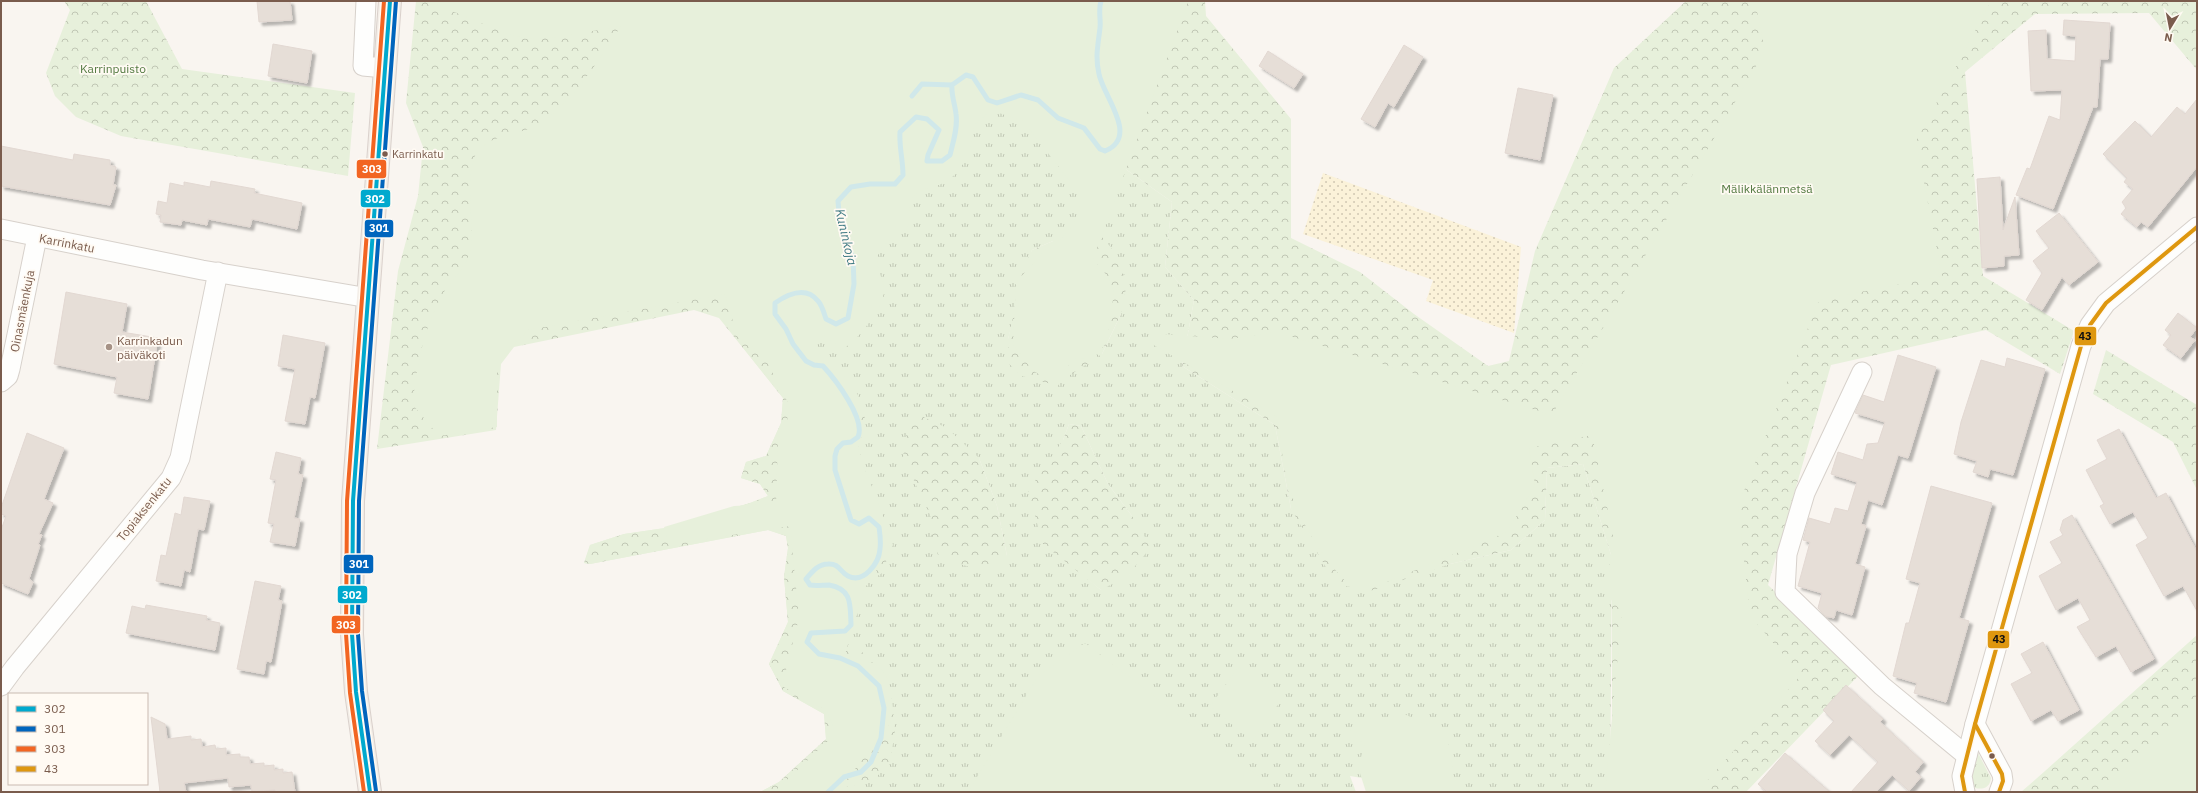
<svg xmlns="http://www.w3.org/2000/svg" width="2198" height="793" viewBox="0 0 2198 793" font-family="'IBM Plex Sans',sans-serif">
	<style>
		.grass { fill: url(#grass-tufts); fill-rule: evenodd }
		.forest { fill: url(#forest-crowns) }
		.sand { fill: url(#sand-dots) }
		.green { fill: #e7f0db }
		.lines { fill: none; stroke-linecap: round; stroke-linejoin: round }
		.stream { stroke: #d0e8ea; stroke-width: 5 }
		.building { fill: #e6ded7; stroke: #e2d8d2; filter: url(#shadow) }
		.minor-casing { stroke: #d7d1cb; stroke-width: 21 }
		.major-casing { stroke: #dad1cc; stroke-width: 24 }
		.minor { stroke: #fefefd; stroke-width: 19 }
		.major { stroke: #f3eee8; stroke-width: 22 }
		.bus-1-casing { stroke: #fffaf3; stroke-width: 7 }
		.bus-2-casing { stroke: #fffaf3; stroke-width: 7 }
		.bus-3-casing { stroke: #fffaf3; stroke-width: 7 }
		.bus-4-casing { stroke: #fffaf3; stroke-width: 7 }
		.bus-1 { stroke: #00a9ce; stroke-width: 4 }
		.bus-2 { stroke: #0065bd; stroke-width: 4 }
		.bus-3 { stroke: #f26522; stroke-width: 4 }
		.bus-4 { stroke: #de970f; stroke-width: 4 }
		.bus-dot { fill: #7a5c4d; stroke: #fffaf3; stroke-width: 1.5 }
		.poi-dot { fill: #a69286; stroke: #fffaf3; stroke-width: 1.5 }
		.labels { text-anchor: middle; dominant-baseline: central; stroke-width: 3.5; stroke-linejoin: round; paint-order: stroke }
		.bus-label { font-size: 11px; fill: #7a5c4d; stroke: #fffaf3; text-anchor: start }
		.park-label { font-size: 12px; fill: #537a41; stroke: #fffaf3 }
		.street-label { font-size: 12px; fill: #7a5c4d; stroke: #fffaf3 }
		.poi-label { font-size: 12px; fill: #7a5c4d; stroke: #fffaf3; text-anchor: start }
		.water-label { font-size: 13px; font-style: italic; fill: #437c86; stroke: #fffaf3 }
		.line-badge { stroke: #fffaf3; stroke-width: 1.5 }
		.badge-label { font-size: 11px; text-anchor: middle; font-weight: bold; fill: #fff }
		.pale-badge-label { font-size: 11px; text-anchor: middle; font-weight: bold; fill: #111 }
	</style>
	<defs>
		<pattern id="grass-tufts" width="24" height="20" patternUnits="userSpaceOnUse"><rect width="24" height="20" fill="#e7f0db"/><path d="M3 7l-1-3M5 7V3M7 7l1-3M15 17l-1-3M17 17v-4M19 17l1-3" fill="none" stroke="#c0c6b4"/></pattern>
		<pattern id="forest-crowns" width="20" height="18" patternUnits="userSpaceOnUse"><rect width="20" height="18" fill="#e7f0db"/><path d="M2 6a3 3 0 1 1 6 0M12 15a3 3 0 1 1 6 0" fill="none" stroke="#c0c6b4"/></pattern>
		<pattern id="sand-dots" width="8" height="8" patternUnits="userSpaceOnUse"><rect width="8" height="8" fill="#fbf2d9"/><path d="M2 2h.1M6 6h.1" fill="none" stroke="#d0c7b2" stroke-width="1.8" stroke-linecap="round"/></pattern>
		<filter id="shadow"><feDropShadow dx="3.5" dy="3.5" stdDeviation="1" flood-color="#0004"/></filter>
	</defs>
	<rect width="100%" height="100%" fill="#f9f5f0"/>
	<!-- grass -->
	<g class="grass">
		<path d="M809 1 1086 141 1172 202 1165 267 1194 300 1182 366 1275 425 1291 509 1450 564 1511 550 1545 520 1547 468 1583 464 1612 558 1610 792H1445L1350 776 1356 792H760L779 782 826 739 824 714 783 691 769 664 788 622 784 577 788 548 786 536 768 530 590 564 584 563 590 545 624 534 665 528 750 503 768 496 760 484 741 478 746 462 766 456 781 423 783 398 733 335ZM1053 241 1121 314 1102 354 1008 339 1032 250ZM1069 424 1081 426 1108 484 1132 516 1101 590 1074 567 1063 440ZM979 458 997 506 1007 556 931 534V517Z"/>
		<path d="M1977 751 1991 778C1990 787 1984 790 1975 788L1970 781Z"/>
	</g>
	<!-- forest -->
	<g class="forest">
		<path d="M64 1H146L182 69 355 93 348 176 121 136 76 117 55 96 46 73 70 10Z"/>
		<path d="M416 1H809L795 324 817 354 846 375 865 418 859 450 877 511 891 548 882 573 850 595 859 611 840 648 861 651 882 672 892 699 895 731 890 762 873 781 846 787 841 792H760L779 782 826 739 824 714 783 691 769 664 788 622 784 577 788 548 786 536 768 530 590 564 584 563 590 545 624 534 665 528 750 503 768 496 760 484 741 478 746 462 766 456 781 423 783 398 719 318 694 310 514 347 501 364 496 430 377 449 398 271 418 196 423 147 406 103Z"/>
		<path d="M958 1H1205L1206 16 1291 119V238L1360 272 1414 314 1488 366 1509 361 1535 251 1614 68 1686 1H2197V70L2149 13 2035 14 1965 72 1983 276 2074 331 2060 374 1986 330 1831 365 1768 585 1860 674 1746 792H1612V558L1583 464 1547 468 1545 520 1511 550 1450 564 1370 591 1336 584 1291 509 1275 425 1182 366 1194 300 1165 267 1172 202 1086 141Z"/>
		<path d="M1087 219 1113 250 1127 283 1121 314 1102 354 1055 385 1022 376 1008 363V339L1014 313 1017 281 1032 250 1053 241Z"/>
		<path d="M2106 350 2197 405V490L2173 442 2093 394Z"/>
		<path d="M917 414 947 428 979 458 997 506 1007 556 995 568 970 567 939 558 931 534V517L903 457 907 432Z"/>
		<path d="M1069 424 1081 426 1108 484 1132 516 1151 547 1127 576 1101 590 1043 544 1028 491 1063 440Z"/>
		<path d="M2197 635V792H2021L2045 771Z"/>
	</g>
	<!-- sand -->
	<path class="sand" d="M1323 173 1521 247 1514 333 1426 301 1433 280 1303 234Z"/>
	<!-- green -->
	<g class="green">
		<path d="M428 1H1188L1093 259 1108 277 1114 292 1107 342 1094 358 1072 359 1058 386 1032 370 1013 344 1016 282 1047 248 1056 244 1073 225 1081 203 1076 189 1023 121 999 113H988L974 125C973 148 963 176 939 185 929 188 918 189 912 199 907 208 912 220 907 229 898 237 885 240 879 252 873 265 884 278 884 291 884 306 856 344 842 349L824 335 817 342 820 355 852 383 860 400 861 429 858 453 877 499 893 545 863 591 845 655C856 659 872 661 881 669 894 681 893 708 890 724L837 792H774L828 741 833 726 827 711 782 686 799 618 790 526 669 545 664 527 734 506 776 504 778 440 787 422 789 405 763 354 734 334V325L725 294 528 330 497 363V427L439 436 413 405C416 366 424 326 444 292 454 276 469 265 471 246 474 223 464 167 478 151 493 133 523 135 541 123 575 100 599 59 621 26L559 37 527 39 505 33Z"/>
		<path d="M1755 1H1991L1916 141 1942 276 1819 300 1738 506 1750 616 1801 675 1697 792H1605L1622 612 1597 584 1609 573 1613 535 1592 435 1529 448 1535 485 1507 532 1358 594C1327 565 1302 528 1289 487 1282 464 1281 440 1278 417L1150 343 1163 334 1230 339 1276 332 1552 415 1765 51Z"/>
		<path d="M1085 643 1279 792H968L1038 676Z"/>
		<path d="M1239 667 1262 681 1282 699 1252 741 1210 706Z"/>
		<path d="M2197 699V792H2098Z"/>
		<path d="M1396 710C1409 717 1433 725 1443 735 1455 748 1453 777 1449 792H1366L1358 767 1365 744 1349 733 1359 717 1363 719 1390 717Z"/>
	</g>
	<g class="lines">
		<!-- stream -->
		<g class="stream">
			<path d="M912 96 922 84 952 85"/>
			<path d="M828 792 844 777 861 772 871 762 881 738 884 708 879 686 858 666 840 658 819 654 807 642 811 633 845 631 851 625C850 606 853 589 829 585 823 585 816 586 810 585L806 579C812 572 818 564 828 564 839 563 840 572 848 576 864 584 879 563 880 549 881 542 880 534 879 527L869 518 859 524 851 520 835 470V456L837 449 843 443 851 442 858 437C866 419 835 379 823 366L814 365 806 361 793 344 786 329 775 314V303C788 294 806 286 818 301 822 305 824 313 826 319L836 324 848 318 854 284 853 258 840 225 838 201 851 187 870 184H895L903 175C903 160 899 147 900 132L916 117 927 119 939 130 928 155 927 161H942L950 155C953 142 958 128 956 114 955 104 951 95 952 85L966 75 973 77 988 100 997 103 1021 95 1038 100 1058 118 1084 128 1100 149 1105 151C1140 137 1103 96 1099 74 1095 57 1098 45 1100 28 1101 19 1098 10 1101 1"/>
		</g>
	</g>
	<!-- building -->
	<g class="building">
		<path d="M257 1H290L292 20 259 22Z"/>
		<path d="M2064 20 2110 23 2108 59H2100L2097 107H2093L2053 209 2016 195 2027 168 2030 169 2049 116 2060 120 2062 90 2031 91 2028 31 2046 30 2047 59 2075 61 2076 36 2063 35Z"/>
		<path d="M273 44 312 51 307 83 268 76Z"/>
		<path d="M1404 45 1423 57 1394 107 1388 103 1375 127 1361 119Z"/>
		<path d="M1268 51 1303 74 1294 88 1259 66Z"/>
		<path d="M1518 88 1553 95 1540 160 1505 153Z"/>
		<path d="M2197 99V167L2148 227 2141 222 2137 227 2121 214 2126 208 2122 202 2133 189 2124 182 2127 178 2103 154 2135 121 2151 137 2177 107 2185 114Z"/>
		<path d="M1 146 73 160 74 154 110 160V165L116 167 113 185H116L110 205 1 186Z"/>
		<path d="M2000 177 2003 230 2015 197 2019 255 2004 256V266L1982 268 1977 179Z"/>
		<path d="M211 181 255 189 254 193 302 203 297 229 252 219 250 227 208 219 207 225 182 220 181 225 160 222 161 215 156 214 158 201 167 203 170 183 184 186V182L210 187Z"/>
		<path d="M2059 213 2098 262 2069 285 2062 277 2042 310 2026 300 2042 273 2033 261 2049 248 2036 231Z"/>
		<path d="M66 292 127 304 122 332 158 338 148 399 114 393 117 377 54 364Z"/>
		<path d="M2178 313 2197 328 2190 337 2195 340 2181 358 2163 345 2171 335 2165 330Z"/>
		<path d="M283 335 325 343 315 398 310 397 305 424 285 421 295 369 278 366Z"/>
		<path d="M1898 355 1936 367 1908 458 1898 455 1882 505 1868 500 1861 524 1866 526 1855 564 1865 567 1852 615 1836 610 1834 618 1825 616 1818 608 1822 593 1798 586 1810 542 1803 540 1809 518 1830 524 1835 508 1848 511 1857 482 1831 474 1838 452 1863 460 1867 444 1878 443 1885 422 1855 413 1863 395 1884 402Z"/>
		<path d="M2007 358 2045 369 2013 475 1990 469 1988 477 1973 472 1977 461 1954 454 1961 422 1981 360 2005 367Z"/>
		<path d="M2119 429 2156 498 2166 493 2197 552V611L2183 586 2164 596 2136 545 2148 538 2133 512 2110 524 2100 506 2104 504 2086 470 2107 459 2097 440Z"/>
		<path d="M27 433 64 448 44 499 53 503 39 534 42 535 38 544 40 545 29 579 33 582 28 594 1 583V530L6 516 1 514V508Z"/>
		<path d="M276 452 301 458 298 474 303 475 294 518 300 519 295 546 270 542 274 524 268 523 276 480 270 479Z"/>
		<path d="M1931 486 1992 503 1959 618 1969 621 1946 702 1914 693 1917 683 1893 676 1906 623H1909L1920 583 1906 579Z"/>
		<path d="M184 497 210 501 204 530 198 529 190 572 184 570 181 586 156 581 161 555 166 556 175 513 181 515Z"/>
		<path d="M2072 515 2154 659 2131 672 2116 646 2096 657 2077 627 2090 620 2078 598 2056 610 2039 576 2062 563 2050 542 2063 535 2060 530 2063 520Z"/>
		<path d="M255 581 281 586 278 600 282 601 271 662 266 661 264 674 237 669Z"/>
		<path d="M146 605 207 616 206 620 220 623 215 650 126 633 132 606 145 609Z"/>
		<path d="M2043 642 2079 710 2058 721 2051 710 2031 721 2011 684 2032 673 2021 654Z"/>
		<path d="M1846 685 1883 719 1880 722 1923 762 1915 772 1921 777 1909 791 1892 775 1876 792H1851L1878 762 1849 735 1830 755 1815 741 1834 721 1823 710Z"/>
		<path d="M151 717 165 724 167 739 191 736V740L201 739 202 747 215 745 216 749 226 748V755L240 754V757H249L250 764 264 763V766L274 765V770L283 769V773L292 772 295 792H275V790L252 792 251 785 229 787 228 778 184 783 186 792H160Z"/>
		<path d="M1785 753 1830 792H1767L1758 784Z"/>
	</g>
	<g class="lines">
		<!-- minor casing -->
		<g class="minor-casing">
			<g id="minor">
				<path d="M366 1 363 66 385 68"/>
				<path d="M1 229 202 270 369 298"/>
				<path d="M1862 372 1805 493 1787 554 1785 592 1882 686 1967 756"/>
				<path d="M1 382 8 376 10 369 37 237"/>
				<path d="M1 686 15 667 171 478 180 458 218 272"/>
				<path d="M1975 724 2002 774 2003 781 1999 792"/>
				<path d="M1965 792 1962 776 1975 724 2081 346 2090 325 2106 303 2197 227"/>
			</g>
		</g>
		<!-- major casing -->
		<g class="major-casing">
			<path id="major" d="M370 792 356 692 352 634 353 501 390 1"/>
		</g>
		<!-- minor -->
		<use href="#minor" class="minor"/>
		<!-- major -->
		<use href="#major" class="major"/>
		<!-- bus-1 casing -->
		<g class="bus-1-casing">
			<path id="bus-1" d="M370 792 356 692 352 634 353 501 390 1"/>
		</g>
		<!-- bus-2 casing -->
		<g class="bus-2-casing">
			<path id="bus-2" d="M376 791 362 691 358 634 359 501 396 1"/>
		</g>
		<!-- bus-3 casing -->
		<g class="bus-3-casing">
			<path id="bus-3" d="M364 792 350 693 346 634 347 501 384 1"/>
		</g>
		<!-- bus-4 casing -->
		<g class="bus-4-casing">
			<g id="bus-4">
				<path d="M1975 724 2002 774 2003 781 1999 792"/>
				<path d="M1965 792 1962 776 1975 724 2081 346 2090 325 2106 303 2197 227"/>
			</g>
		</g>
		<!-- bus-1 -->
		<use href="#bus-1" class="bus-1"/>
		<!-- bus-2 -->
		<use href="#bus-2" class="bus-2"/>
		<!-- bus-3 -->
		<use href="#bus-3" class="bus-3"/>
		<!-- bus-4 -->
		<use href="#bus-4" class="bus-4"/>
	</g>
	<!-- markers -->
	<g class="bus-dot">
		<circle cx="385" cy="154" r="3.5"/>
		<circle cx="1992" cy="756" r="3.5"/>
	</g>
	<circle class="poi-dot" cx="109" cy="347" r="4"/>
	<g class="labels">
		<!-- bus labels -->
		<g class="bus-label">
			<text x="392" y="154">Karrinkatu</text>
		</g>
		<!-- park labels -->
		<g class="park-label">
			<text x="113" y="68">Karrinpuisto</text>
			<text x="1767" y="188">Mälikkälänmetsä</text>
		</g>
		<!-- street labels -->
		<g class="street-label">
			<text transform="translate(67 243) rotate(11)">Karrinkatu</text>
			<text transform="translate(22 311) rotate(-79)">Oinasmäenkuja</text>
			<text transform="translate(144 509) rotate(-51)">Topiaksenkatu</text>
		</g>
		<!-- poi labels -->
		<g class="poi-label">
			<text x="117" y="340">Karrinkadun<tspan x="117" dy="14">päiväkoti</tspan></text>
		</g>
		<!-- water labels -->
		<g class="water-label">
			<text transform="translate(846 237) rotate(77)">Kuninkoja</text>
		</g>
	</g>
	<g class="line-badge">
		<rect x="356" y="159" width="31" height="20" rx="4" fill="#f26522"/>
		<rect x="360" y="189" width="31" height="19" rx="4" fill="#00a9ce"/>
		<rect x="364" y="219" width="30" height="19" rx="4" fill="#0065bd"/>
		<rect x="2074" y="326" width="23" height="20" rx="4" fill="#de970f"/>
		<rect x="343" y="554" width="31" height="20" rx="4" fill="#0065bd"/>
		<rect x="337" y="585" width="31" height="19" rx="4" fill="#00a9ce"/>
		<rect x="331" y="615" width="30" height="19" rx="4" fill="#f26522"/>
		<rect x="1987" y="630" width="23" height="19" rx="4" fill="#de970f"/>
	</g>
	<g class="badge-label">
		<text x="372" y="173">303</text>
		<text x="375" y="203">302</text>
		<text x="379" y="232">301</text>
		<text x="359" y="568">301</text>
		<text x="352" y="599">302</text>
		<text x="346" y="629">303</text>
	</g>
	<g class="pale-badge-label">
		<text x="2085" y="340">43</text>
		<text x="1999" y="643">43</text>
	</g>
	<!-- border -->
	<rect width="2198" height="793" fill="none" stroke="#7a5c4d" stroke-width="4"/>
	<!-- legend -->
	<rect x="8" y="693" width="140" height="92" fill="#fffaf3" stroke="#cabbb1"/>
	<rect x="16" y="706" width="20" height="6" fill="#00a9ce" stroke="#cabbb1"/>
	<text x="44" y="713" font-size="12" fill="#7a5c4d">302</text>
	<rect x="16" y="726" width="20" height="6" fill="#0065bd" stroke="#cabbb1"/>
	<text x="44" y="733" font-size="12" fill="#7a5c4d">301</text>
	<rect x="16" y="746" width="20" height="6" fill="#f26522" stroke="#cabbb1"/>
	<text x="44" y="753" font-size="12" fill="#7a5c4d">303</text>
	<rect x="16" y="766" width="20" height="6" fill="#de970f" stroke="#cabbb1"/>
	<text x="44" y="773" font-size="12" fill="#7a5c4d">43</text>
	<!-- north arrow -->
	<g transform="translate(2170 28) rotate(190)" stroke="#fffaf3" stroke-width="3" paint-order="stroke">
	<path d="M0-3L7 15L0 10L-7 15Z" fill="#7a5c4d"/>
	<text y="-6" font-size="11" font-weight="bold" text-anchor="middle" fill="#7a5c4d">N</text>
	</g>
</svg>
